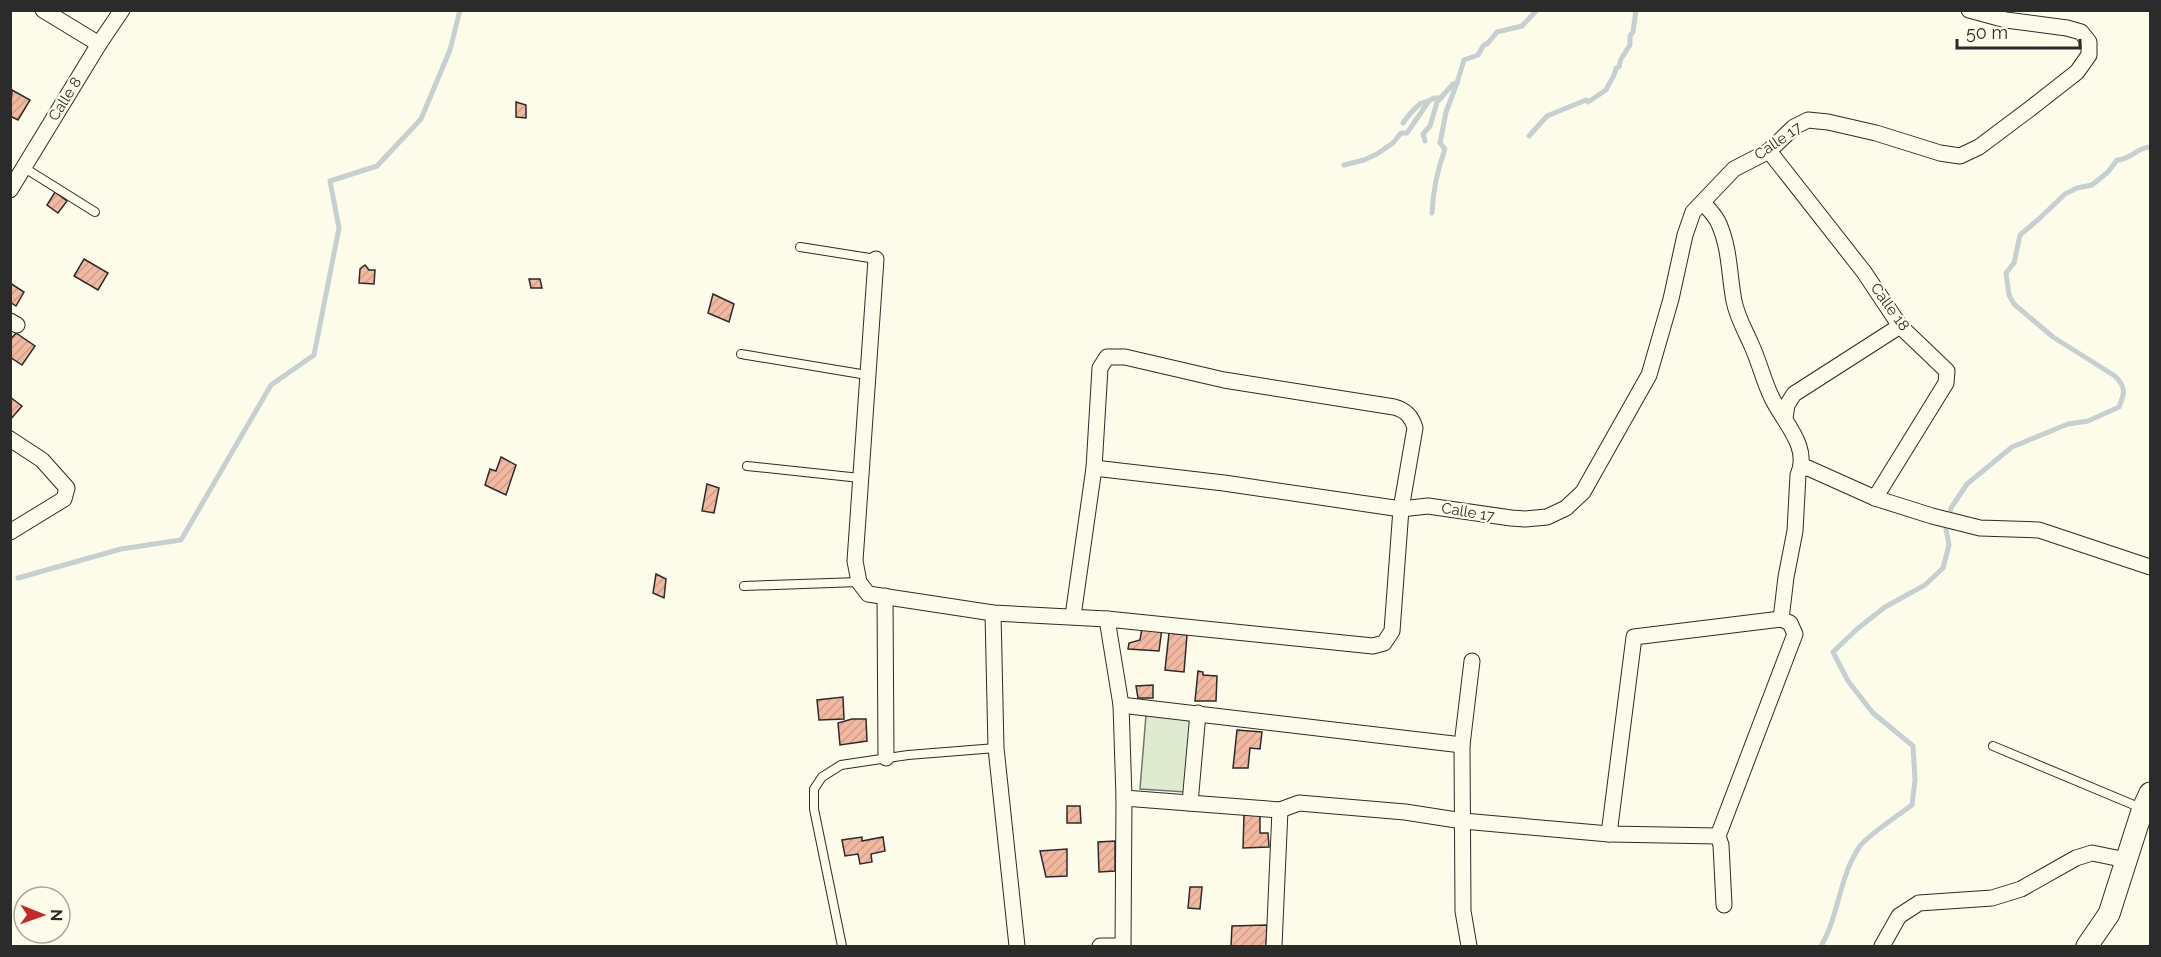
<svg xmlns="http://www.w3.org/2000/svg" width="2161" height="957" viewBox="0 0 2161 957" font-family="Raleway,sans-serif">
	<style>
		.grass { fill: #deebd1; stroke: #74746e; stroke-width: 1.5 }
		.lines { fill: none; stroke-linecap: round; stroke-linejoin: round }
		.stream { stroke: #c7d0d0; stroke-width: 5 }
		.building { fill: url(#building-hatch); stroke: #2b2b2b; stroke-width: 1.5 }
		.service-casing { stroke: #2b2b2b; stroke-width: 10 }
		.minor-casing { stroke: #2b2b2b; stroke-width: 17 }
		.secondary-casing { stroke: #2b2b2b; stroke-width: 23 }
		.service { stroke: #fdfbea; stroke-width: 8 }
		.minor { stroke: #fdfbea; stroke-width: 15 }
		.secondary { stroke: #fdfbea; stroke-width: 21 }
		.labels { text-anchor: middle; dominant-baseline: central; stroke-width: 4.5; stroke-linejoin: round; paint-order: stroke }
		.street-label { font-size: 15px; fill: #2b2b2b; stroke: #fdfbea }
	</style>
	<defs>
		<pattern id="building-hatch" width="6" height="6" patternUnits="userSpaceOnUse" patternTransform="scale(1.5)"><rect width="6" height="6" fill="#f2b8a0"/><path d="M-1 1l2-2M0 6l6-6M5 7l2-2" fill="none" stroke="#d09e8a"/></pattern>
	</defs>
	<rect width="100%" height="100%" fill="#fdfbea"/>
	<!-- grass -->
	<path class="grass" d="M1146 715 1192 718 1186 792 1140 789Z"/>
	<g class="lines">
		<!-- stream -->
		<g class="stream">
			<path d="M1403 123C1407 117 1413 110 1420 104 1425 101 1429 102 1434 98H1441"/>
			<path d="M1529 136 1547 116 1586 100 1588 102 1606 90C1609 82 1615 77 1616 68L1619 67 1621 59 1630 45V36L1633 32 1636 10"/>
			<path d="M1425 141 1423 134 1430 126 1437 102 1453 84 1457 83 1464 60 1478 55 1483 46 1488 43 1497 32 1522 26 1537 10"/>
			<path d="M1344 165 1364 160 1377 154 1393 143 1401 133H1407L1429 101"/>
			<path d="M1432 213C1433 190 1437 171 1445 149L1440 143 1446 112 1457 83"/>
			<path d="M18 578 121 549 181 540 271 385 314 355 339 228 330 181 377 166 421 119 450 50 460 10"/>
			<path d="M1821 946C1839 916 1839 876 1860 846 1867 836 1900 814 1912 805L1915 780 1913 746 1873 713 1848 681 1833 652 1857 629 1885 607 1925 585 1943 568 1949 545 1946 529 1951 508 1967 484 2012 447 2068 424 2088 421 2119 407C2125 393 2126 387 2115 376L2053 337 2014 304 2009 295 2006 273 2014 263 2020 235 2040 218 2065 194 2077 188 2092 185 2108 172 2117 160C2130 160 2138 147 2150 147"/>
		</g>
	</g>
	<!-- building -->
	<g class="building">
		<path d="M12 90 30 100 18 120 10 116Z"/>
		<path d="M516 102 526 105V118L516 117Z"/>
		<path d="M55 192 67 201 58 213 47 205Z"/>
		<path d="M84 259 108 273 98 290 74 276Z"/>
		<path d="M365 265 369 270H375L374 284 359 283 360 269Z"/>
		<path d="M529 279H540L542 288H531Z"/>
		<path d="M10 283 24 292 16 306 10 302Z"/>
		<path d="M713 294 734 304 729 322 708 313Z"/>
		<path d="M16 333 35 346 22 365 10 357V340Z"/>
		<path d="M10 397 22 406 10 420Z"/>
		<path d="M501 457 516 465 506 495 485 485 490 469 496 471Z"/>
		<path d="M707 484 719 488 714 513 702 511Z"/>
		<path d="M656 574 666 579 664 598 653 593Z"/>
		<path d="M1142 628H1162L1159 651 1128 649 1129 643 1140 640Z"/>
		<path d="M1169 633 1187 635 1184 672 1165 670Z"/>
		<path d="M1198 671 1203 672V675L1217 676 1216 701H1195Z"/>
		<path d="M1153 685V698H1138L1136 686Z"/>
		<path d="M843 697 844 719 819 720 817 700Z"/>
		<path d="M852 719H866L867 741 840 745 838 723Z"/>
		<path d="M1237 730 1262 732 1260 749 1250 748 1248 768H1233Z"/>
		<path d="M1067 806H1080L1081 823H1067Z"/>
		<path d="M1244 815H1260V833H1268L1269 847 1243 848Z"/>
		<path d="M862 837V841L883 837 885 851 871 854 872 862 860 864 858 854 845 856 842 840Z"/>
		<path d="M1115 841V871L1099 872 1098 842Z"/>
		<path d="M1067 849V876L1046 877 1040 851Z"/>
		<path d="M1190 887H1202L1200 909 1188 908Z"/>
		<path d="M1267 925 1266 946H1231L1232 926Z"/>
	</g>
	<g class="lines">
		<!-- service casing -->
		<g class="service-casing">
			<g id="service">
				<path d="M23 167 95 212"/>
				<path d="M800 247 876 259"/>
				<path d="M741 354 867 375"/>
				<path d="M747 466 860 478"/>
				<path d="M744 586 859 582"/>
				<path d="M1993 746 2141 808"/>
				<path d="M842 946 814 809V789L822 777 841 765 908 755 996 748"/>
			</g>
		</g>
		<!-- minor casing -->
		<g class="minor-casing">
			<g id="minor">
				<path d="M43 10 99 44"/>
				<path d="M1769 151 1864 272 1900 326 1947 371 1946 383 1875 498"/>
				<path d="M10 190 99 44 122 10"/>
				<path d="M1703 202C1708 209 1716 216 1719 224 1730 249 1729 275 1734 301 1737 317 1745 330 1751 344 1759 361 1763 379 1771 396 1782 421 1811 446 1798 475L1795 531 1786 577 1781 619"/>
				<path d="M876 259 855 561 859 582 868 594 993 613 1107 619 1373 646 1384 643 1392 631 1401 509 1415 428C1412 417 1406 410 1394 407L1224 380 1125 357H1107L1100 368 1094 468 1073 616"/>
				<path d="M10 321 17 325"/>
				<path d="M1785 418 1787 405 1794 394 1900 326"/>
				<path d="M10 439 42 460 67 488 64 499 10 532"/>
				<path d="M1094 468 1224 483 1401 509 1428 506 1511 518 1525 519 1547 517 1566 508 1583 492 1649 375 1671 299 1685 235 1693 212 1734 169 1769 151 1794 127 1808 120 1828 122 1876 133 1940 153 1960 156 1979 147 2031 108 2077 72 2089 55V42L2081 32 2067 28 2006 20 1969 10"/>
				<path d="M1801 468H1808L1875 498 1932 516 1980 528 2039 530 2150 567"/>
				<path d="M885 596 886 758"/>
				<path d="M993 613 996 748 1017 946"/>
				<path d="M1107 619 1121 705 1124 798 1123 946"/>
				<path d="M1121 705 1462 745"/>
				<path d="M1124 798 1280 810 1299 803 1405 812 1463 821 1609 834 1718 836"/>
				<path d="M1190 803 1198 713"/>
				<path d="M1609 834 1634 637 1781 619 1790 623 1795 634 1718 836 1721 845 1724 905"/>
				<path d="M1100 946H1123"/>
				<path d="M1274 946 1280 810"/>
				<path d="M1469 946 1463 911 1462 745 1472 661"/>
				<path d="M1882 946 1899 916 1919 903 1992 898 2021 889 2076 858 2092 853 2126 860"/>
			</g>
		</g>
		<!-- secondary casing -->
		<g class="secondary-casing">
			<path id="secondary" d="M2087 946 2109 914 2143 808 2150 793"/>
		</g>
		<!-- service -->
		<use href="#service" class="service"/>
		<!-- minor -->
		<use href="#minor" class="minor"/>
		<!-- secondary -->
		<use href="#secondary" class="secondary"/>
	</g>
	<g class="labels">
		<!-- street labels -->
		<g class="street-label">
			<text transform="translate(65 99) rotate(-58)">Calle 8</text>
			<text transform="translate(1778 141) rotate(-35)">Calle 17</text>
			<text transform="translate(1890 307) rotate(54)">Calle 18</text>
			<text transform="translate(1468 512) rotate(9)">Calle 17</text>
		</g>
	</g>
	<!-- border -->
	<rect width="2161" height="957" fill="none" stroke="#2b2b2b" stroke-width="24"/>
	<!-- north arrow -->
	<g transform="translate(42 915) rotate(91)"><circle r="28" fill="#fdfbea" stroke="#a9a89e" stroke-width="1.5"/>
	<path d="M0-4.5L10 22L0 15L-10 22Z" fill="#c62828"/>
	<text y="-9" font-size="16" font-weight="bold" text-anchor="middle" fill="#2b2b2b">N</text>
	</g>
	<!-- scale -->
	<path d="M1957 39v9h123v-9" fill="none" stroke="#2b2b2b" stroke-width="3"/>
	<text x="1966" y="39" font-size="18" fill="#2b2b2b" stroke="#fdfbea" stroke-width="4.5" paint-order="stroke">50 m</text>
</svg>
